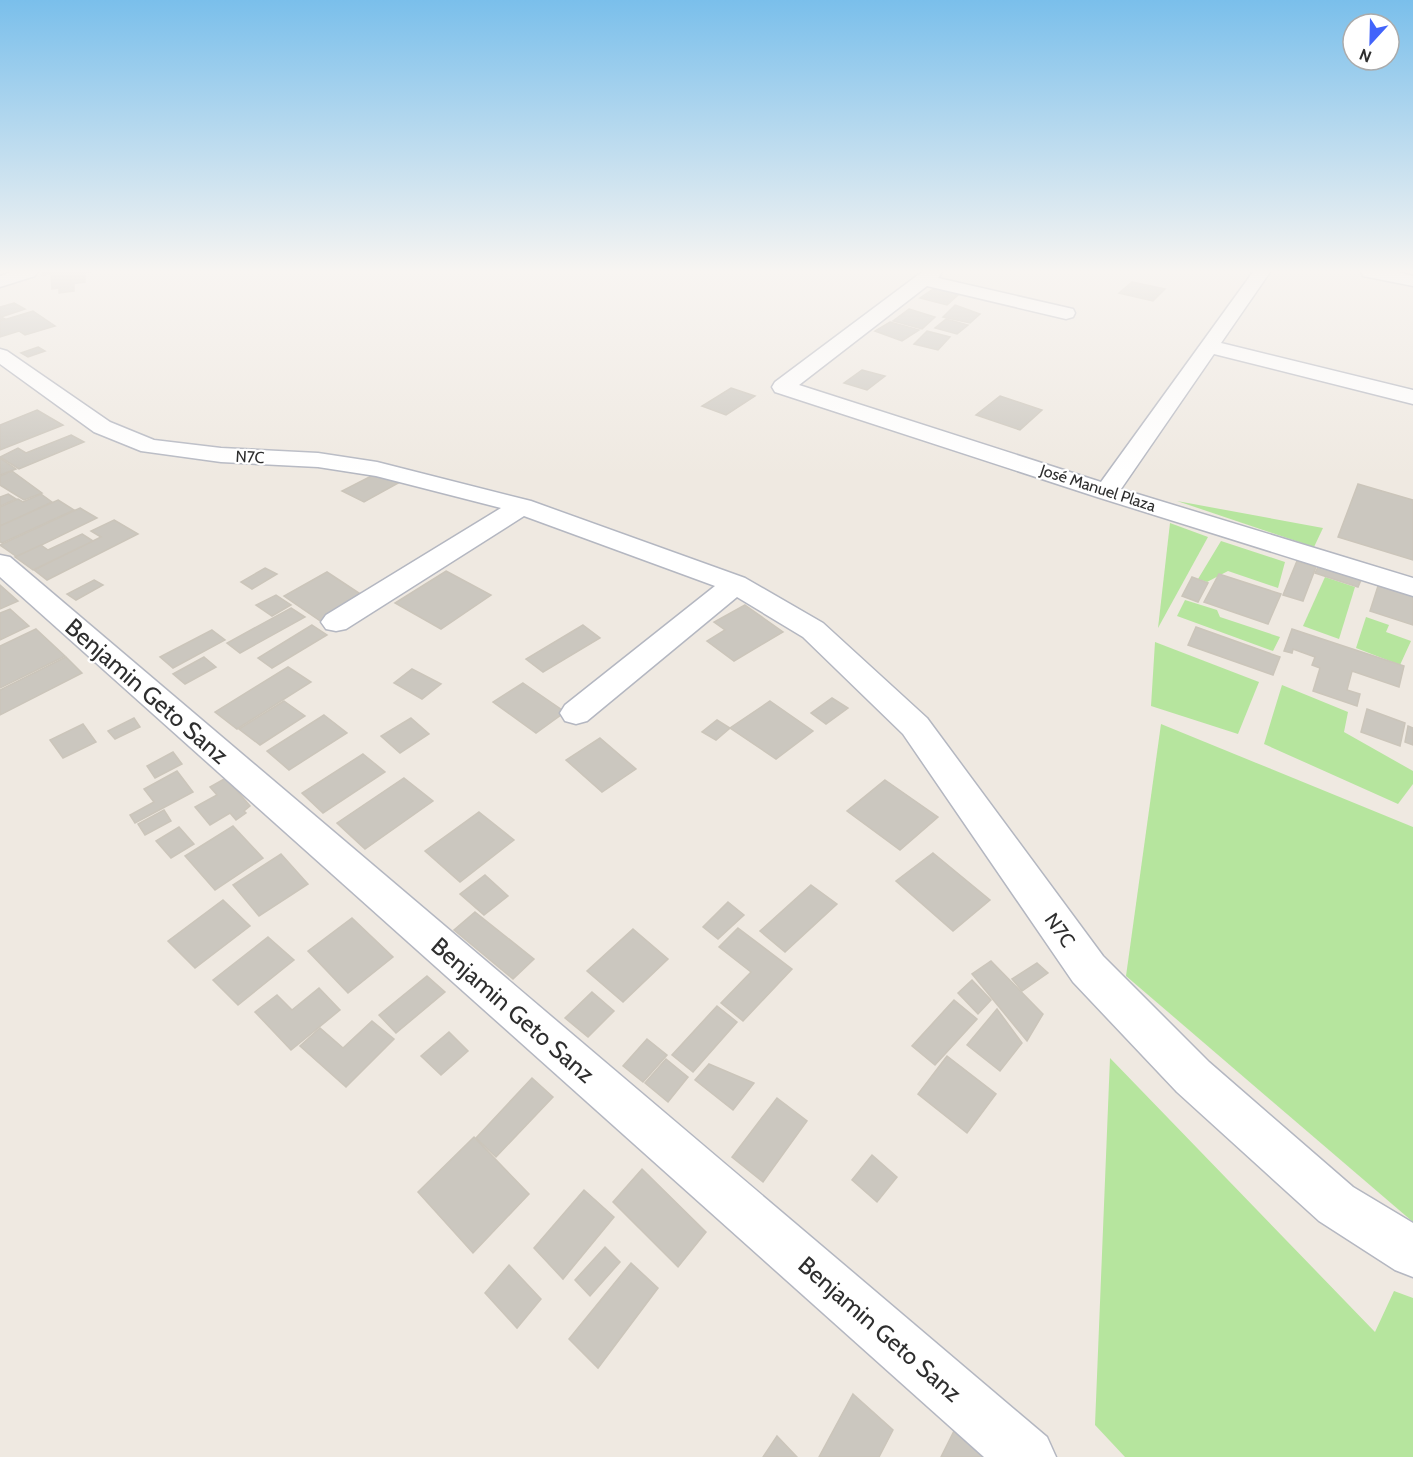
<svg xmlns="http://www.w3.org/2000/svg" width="1413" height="1457" viewBox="0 0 1413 1457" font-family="Cabin,sans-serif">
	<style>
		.green { fill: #b6e59e }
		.building { fill: #cbc7bf; stroke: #cbc5ba; stroke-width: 1.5 }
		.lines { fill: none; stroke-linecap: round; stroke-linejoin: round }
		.street-casing { stroke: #b4b7c1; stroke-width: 3 }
		.street { fill: #fff; fill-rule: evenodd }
		.labels { text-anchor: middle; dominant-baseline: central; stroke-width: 4.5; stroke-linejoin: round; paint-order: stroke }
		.far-street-label { font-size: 16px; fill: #2e2e2e; stroke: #fff }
		.street-label { font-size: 20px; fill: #2e2e2e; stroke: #fff }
		.near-street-label { font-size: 24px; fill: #2e2e2e; stroke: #fff }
	</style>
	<rect width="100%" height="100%" fill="#efe9e1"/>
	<!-- green -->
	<g class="green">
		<path d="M1177 501 1323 528 1314 547Z"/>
		<path d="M1170 523 1208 537 1158 628Z"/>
		<path d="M1221 541 1285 562 1278 588 1228 571 1207 582 1198 579Z"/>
		<path d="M1325 577 1355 587 1339 639 1303 626Z"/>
		<path d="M1185 600 1217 610 1220 617 1280 637 1273 651 1177 616Z"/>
		<path d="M1366 617 1389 625 1386 632 1411 641 1400 665 1356 648Z"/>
		<path d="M1155 642 1259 682 1238 734 1151 706Z"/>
		<path d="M1282 685 1348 712 1344 732 1413 771V784L1398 804 1264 744Z"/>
		<path d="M1161 724 1413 827V1222L1126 976Z"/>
		<path d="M1110 1058 1375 1332 1394 1291 1413 1298V1457H1125L1095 1425Z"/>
	</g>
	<!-- building -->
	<g class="building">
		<path d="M43 272H71L70 285 74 284V291L59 293V288L52 289 51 274 42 275Z"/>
		<path d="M71 272H92L85 273V282L71 284Z"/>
		<path d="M1132 282 1165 289 1153 301 1119 293Z"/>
		<path d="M936 287 959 294 947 305 920 298Z"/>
		<path d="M14 303 25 309 1 317 5 319 0 320V307Z"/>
		<path d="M955 305 980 314 970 323 943 317Z"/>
		<path d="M909 309 935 317 922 329 893 321Z"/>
		<path d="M33 311 55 326 25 335 19 331 0 337V321Z"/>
		<path d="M946 319 968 325 957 334 935 328Z"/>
		<path d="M890 322 919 330 902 341 875 331Z"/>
		<path d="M927 331 950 337 938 350 914 344Z"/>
		<path d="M38 347 45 351 28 357 21 353Z"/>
		<path d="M862 370 885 376 867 390 844 383Z"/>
		<path d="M731 388 755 396 726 415 702 406Z"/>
		<path d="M1000 396 1042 410 1020 430 976 415Z"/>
		<path d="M37 410 63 425 0 450V425Z"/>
		<path d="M71 435 84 442 19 469 0 457 18 448 26 453Z"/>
		<path d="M0 458 16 469 0 475Z"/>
		<path d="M12 471 42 493 24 500 0 485V476Z"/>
		<path d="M379 472 400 482 364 502 342 491Z"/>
		<path d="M1358 484 1413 500V560L1338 537Z"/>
		<path d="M8 494 16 499 0 506V497Z"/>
		<path d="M41 494 52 502 0 526V507L18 499 23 502Z"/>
		<path d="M58 500 74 510 2 543 0 542V526Z"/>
		<path d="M80 508 97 518 17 557 0 545Z"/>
		<path d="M114 520 138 534 47 580 34 570 101 537 91 531Z"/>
		<path d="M82 534 93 541 33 570 15 557 41 545 48 550Z"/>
		<path d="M1297 561 1316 567 1303 601 1283 595Z"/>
		<path d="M1318 567 1361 580 1358 587 1315 573Z"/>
		<path d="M265 568 277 574 252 589 241 582Z"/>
		<path d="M446 571 491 595 441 629 395 603Z"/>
		<path d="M327 572 365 597 322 622 284 596Z"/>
		<path d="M1219 574 1281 594 1268 624 1204 602Z"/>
		<path d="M1192 577 1208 583 1198 602 1182 596Z"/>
		<path d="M94 580 103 585 76 600 67 594Z"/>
		<path d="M1379 583 1413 594V625L1370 611Z"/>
		<path d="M0 585 18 601 0 609Z"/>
		<path d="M276 595 291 605 272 616 256 605Z"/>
		<path d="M745 605 783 632 734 661 707 641 725 630 714 622Z"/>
		<path d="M291 608 305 617 240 653 227 643Z"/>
		<path d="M10 609 29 626 0 640V613Z"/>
		<path d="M312 625 327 635 272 668 258 658Z"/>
		<path d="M583 625 600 638 543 672 526 659Z"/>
		<path d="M1196 627 1280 657 1273 675 1188 645Z"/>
		<path d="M36 629 65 656 0 688V646Z"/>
		<path d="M1292 629 1404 666 1399 687 1352 671 1347 690 1360 694 1357 706 1313 691 1320 668 1312 665 1315 657 1293 649 1292 653 1284 651Z"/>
		<path d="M212 630 225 640 173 668 160 657Z"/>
		<path d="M66 657 82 673 0 715V690Z"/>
		<path d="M204 657 216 667 185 684 173 674Z"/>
		<path d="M288 667 311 682 237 729 215 712Z"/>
		<path d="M412 669 441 684 422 699 394 683Z"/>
		<path d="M523 683 565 712 536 733 493 702Z"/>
		<path d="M832 698 848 708 826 724 811 713Z"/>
		<path d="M284 701 305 716 260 745 239 729Z"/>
		<path d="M770 701 813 731 776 759 730 728Z"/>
		<path d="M1367 709 1405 723 1400 746 1361 732Z"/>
		<path d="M324 715 347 733 289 770 267 751Z"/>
		<path d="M134 718 140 727 115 739 108 731Z"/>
		<path d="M411 718 429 734 400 753 381 736Z"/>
		<path d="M717 720 730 728 716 740 702 732Z"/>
		<path d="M83 724 96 742 63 758 50 740Z"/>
		<path d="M1408 726 1413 728V745L1405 742Z"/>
		<path d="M600 738 636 769 602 792 566 760Z"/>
		<path d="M173 752 182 764 155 778 147 766Z"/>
		<path d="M363 754 385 772 323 813 302 793Z"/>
		<path d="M177 771 193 792 135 823 130 815 154 802 144 789Z"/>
		<path d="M226 778 250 806 244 811 246 813 236 820 230 813 210 825 195 807 217 795 210 787Z"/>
		<path d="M404 778 433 801 365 849 337 823Z"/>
		<path d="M885 780 938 817 900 850 847 811Z"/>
		<path d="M164 810 171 821 145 835 138 824Z"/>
		<path d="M479 812 514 840 460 882 425 851Z"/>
		<path d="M233 826 263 858 215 890 185 856Z"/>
		<path d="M179 827 194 844 171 858 156 841Z"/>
		<path d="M933 853 990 900 953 931 896 881Z"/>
		<path d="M281 854 308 884 259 916 233 885Z"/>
		<path d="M485 875 508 896 484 915 460 894Z"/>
		<path d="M811 885 837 904 785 952 760 931Z"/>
		<path d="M223 900 250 926 195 968 168 941Z"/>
		<path d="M728 902 744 915 718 939 703 927Z"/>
		<path d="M475 912 534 959 513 979 454 930Z"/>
		<path d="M352 918 393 957 348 993 308 951Z"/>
		<path d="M738 928 792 969 743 1021 721 1003 751 972 719 947Z"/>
		<path d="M633 929 668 959 623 1002 587 971Z"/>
		<path d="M268 937 294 960 238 1005 213 980Z"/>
		<path d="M991 961 1043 1014 1027 1041 972 974Z"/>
		<path d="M1037 963 1048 973 1022 991 1012 979Z"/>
		<path d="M427 976 445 992 396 1033 379 1015Z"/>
		<path d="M972 980 991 1000 978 1014 958 993Z"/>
		<path d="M319 988 340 1010 291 1050 255 1012 277 995 292 1010Z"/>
		<path d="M592 992 614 1011 588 1037 565 1018Z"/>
		<path d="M954 1000 977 1019 935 1065 912 1046Z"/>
		<path d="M717 1006 737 1022 693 1072 672 1055Z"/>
		<path d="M997 1009 1022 1043 1000 1071 967 1045Z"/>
		<path d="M372 1021 394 1039 346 1087 300 1046 320 1028 343 1048Z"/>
		<path d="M449 1032 468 1051 441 1075 421 1056Z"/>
		<path d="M647 1039 667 1055 643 1082 623 1066Z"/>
		<path d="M947 1056 996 1094 967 1133 918 1094Z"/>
		<path d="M666 1059 688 1077 668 1102 645 1083Z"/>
		<path d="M709 1064 754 1083 733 1110 695 1080Z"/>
		<path d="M532 1078 553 1097 496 1157 476 1138Z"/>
		<path d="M777 1098 807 1121 763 1182 732 1157Z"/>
		<path d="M474 1137 529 1194 473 1253 418 1192Z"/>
		<path d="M872 1155 897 1177 877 1202 852 1180Z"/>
		<path d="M642 1169 706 1232 678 1267 613 1202Z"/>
		<path d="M584 1190 614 1217 563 1279 534 1248Z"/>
		<path d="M605 1247 620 1262 590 1296 575 1280Z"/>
		<path d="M631 1263 658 1288 598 1368 569 1339Z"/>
		<path d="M509 1265 541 1299 517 1328 485 1293Z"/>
		<path d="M853 1394 893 1430 879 1457H819Z"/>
		<path d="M956 1427 990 1457H941Z"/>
		<path d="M777 1436 797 1457H763Z"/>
	</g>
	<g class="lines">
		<!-- street casing -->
		<g class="street-casing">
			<g id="street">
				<path d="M11 272H37L35 276 0 287V276Z"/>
				<path d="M922 272H942L938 278 1073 309 1075 313 1073 317 1066 319 927 286 799 385 1101 482 1253 272H1270L1221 343 1413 390V404L1214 354 1121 489 1413 578V596L1097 497 775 392 772 387 775 382Z"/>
				<path d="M1361 272H1397L1413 276V286L1363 276Z"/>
				<path d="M0 349 7 351 110 422 154 440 221 448 318 453 377 462 531 501 745 578 823 623 927 718 1103 956 1209 1062 1353 1187 1413 1223V1277L1395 1270 1319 1221 1177 1092 1073 982 903 734 803 637 737 597 587 721 576 724 565 721 560 713 565 705 715 586 524 516 346 629 336 631 326 629 321 622 326 615 501 508 376 476 318 467 221 462 141 451 94 432 0 364Z"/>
				<path d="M0 555 10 557 1047 1437 1056 1457H984L0 577Z"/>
			</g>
		</g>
		<!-- street -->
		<use href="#street" class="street"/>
	</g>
	<!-- sky -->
	<linearGradient id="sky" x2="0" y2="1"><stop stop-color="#7abfeb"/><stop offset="0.57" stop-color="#f8f5f2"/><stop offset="1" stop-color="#f8f5f2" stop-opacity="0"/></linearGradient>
	<rect width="1413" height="476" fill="url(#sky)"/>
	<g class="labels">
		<!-- far-street labels -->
		<g class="far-street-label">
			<text transform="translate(250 457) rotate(3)">N7C</text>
			<text transform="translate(1098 488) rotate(18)">José Manuel Plaza</text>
		</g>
		<!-- street labels -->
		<g class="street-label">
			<text transform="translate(1060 930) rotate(55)">N7C</text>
		</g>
		<!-- near-street labels -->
		<g class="near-street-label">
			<text transform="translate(147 691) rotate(41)">Benjamin Geto Sanz</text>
			<text transform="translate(513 1010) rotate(41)">Benjamin Geto Sanz</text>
			<text transform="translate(880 1329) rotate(41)">Benjamin Geto Sanz</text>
		</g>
	</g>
	<!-- north arrow -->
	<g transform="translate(1371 42) rotate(202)"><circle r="28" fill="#ffffff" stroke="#ababab" stroke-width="1.5"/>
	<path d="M0-4.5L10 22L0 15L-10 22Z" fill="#4264fb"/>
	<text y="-9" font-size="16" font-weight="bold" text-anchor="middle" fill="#2e2e2e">N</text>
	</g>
</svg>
